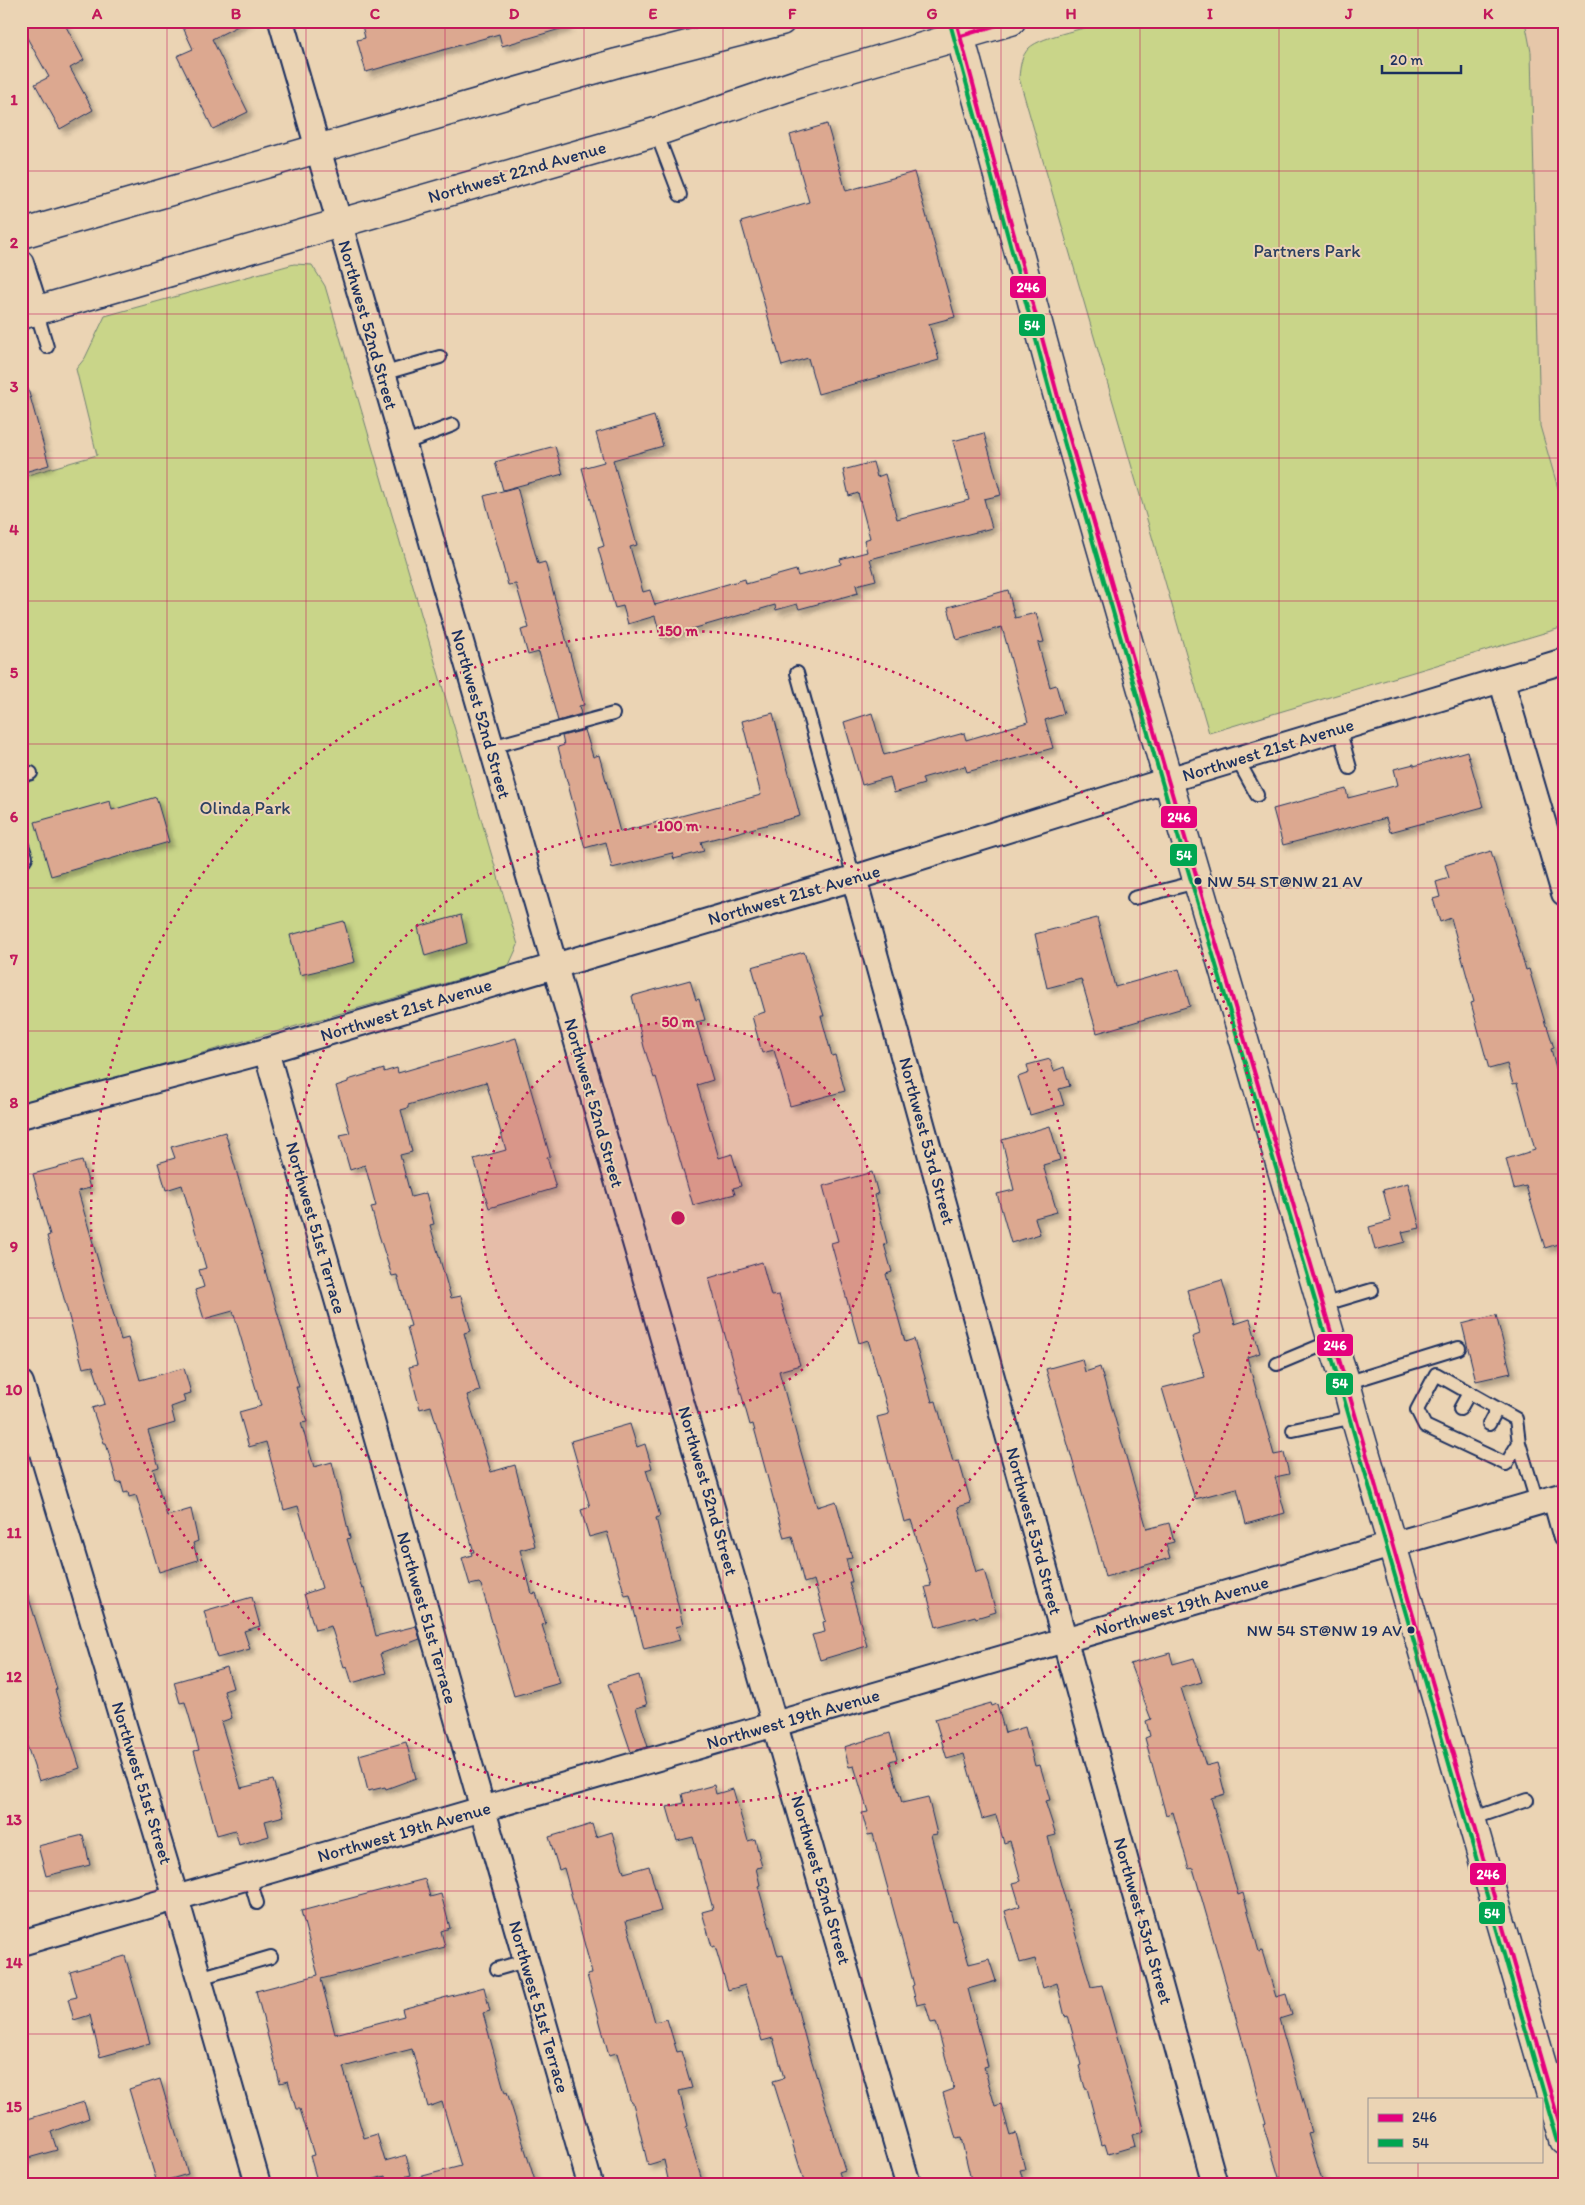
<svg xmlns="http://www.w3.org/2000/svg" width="1585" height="2205" viewBox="0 0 1585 2205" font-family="Itim,sans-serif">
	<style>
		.built { fill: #e6c7a9 }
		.green { fill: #c9d589; stroke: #728274 }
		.building { fill: #dca890; stroke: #1b2f5e; filter: url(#shadow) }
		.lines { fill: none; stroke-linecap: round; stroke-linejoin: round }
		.lane-casing { stroke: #1b2f5e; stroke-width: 16 }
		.street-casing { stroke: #1b2f5e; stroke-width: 28 }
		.secondary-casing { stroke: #1b2f5e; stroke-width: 31 }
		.lane { stroke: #ebd4b4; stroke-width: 12 }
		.street { stroke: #ebd4b4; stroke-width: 24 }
		.secondary { stroke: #ebd4b4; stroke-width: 28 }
		.bus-1-casing { stroke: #ebd4b4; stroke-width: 8 }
		.bus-2-casing { stroke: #ebd4b4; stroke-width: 8 }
		.bus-1 { stroke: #e5007d; stroke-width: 4 }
		.bus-2 { stroke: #00a651; stroke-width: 4 }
		.grid { fill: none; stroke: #c2185b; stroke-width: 1; stroke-opacity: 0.55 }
		.ring { fill: none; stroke: #c2185b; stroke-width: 2.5; stroke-dasharray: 2.5 5 }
		.bus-dot { fill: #1b2f5e; stroke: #ebd4b4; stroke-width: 2 }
		.labels { text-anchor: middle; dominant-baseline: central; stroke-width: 4; stroke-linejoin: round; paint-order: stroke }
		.bus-label { font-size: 17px; fill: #1b2f5e; stroke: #ebd4b4; text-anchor: start }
		.street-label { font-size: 18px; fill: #1b2f5e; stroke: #ebd4b4 }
		.park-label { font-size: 18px; fill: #2c4062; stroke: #ebd4b4 }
		.centre { fill: #c2185b; stroke: #ebd4b4; stroke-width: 2.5 }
		.ring-label { font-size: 15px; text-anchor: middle; font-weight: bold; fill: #c2185b; stroke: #ebd4b4; stroke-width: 4; stroke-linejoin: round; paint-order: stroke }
		.line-badge { stroke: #ebd4b4; stroke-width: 2 }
		.badge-label { font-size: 14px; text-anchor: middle; font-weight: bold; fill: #fff }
		.neatline { fill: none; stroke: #c2185b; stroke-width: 2 }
		.grid-label { font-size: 16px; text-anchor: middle; font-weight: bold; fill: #c2185b }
	</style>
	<defs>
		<filter id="shadow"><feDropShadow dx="4.5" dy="4.5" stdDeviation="2.5" flood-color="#0004"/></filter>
	</defs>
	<rect width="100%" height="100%" fill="#ebd4b4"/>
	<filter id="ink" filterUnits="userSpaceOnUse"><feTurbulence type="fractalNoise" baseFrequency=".02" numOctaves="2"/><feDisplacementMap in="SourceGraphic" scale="10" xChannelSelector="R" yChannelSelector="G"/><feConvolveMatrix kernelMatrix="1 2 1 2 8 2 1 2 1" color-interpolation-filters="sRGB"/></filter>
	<g filter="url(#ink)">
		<!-- built -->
		<path class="built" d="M1525 21H1564V509L1540 426 1531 52Z"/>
		<!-- green -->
		<g class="green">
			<path d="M1111 21H1525L1531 52 1540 426 1564 509V627L1209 733 1019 78C1020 67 1021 56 1029 48 1041 36 1092 27 1111 21Z"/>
			<path d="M294 264 312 265 325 286 518 945 509 965 21 1105V477L97 455 76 369 85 358 105 316Z"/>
		</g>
		<!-- building -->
		<g class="building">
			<path d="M21 21H63L84 60 70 68 93 110 60 129 35 84 49 77 21 27Z"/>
			<path d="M180 21H248L212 39 248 112 213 129 177 56 193 49Z"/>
			<path d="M361 21H566L567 27 502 46 499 34 366 72 357 40 365 38Z"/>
			<path d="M827 124 846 191 914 172 955 317 929 324 939 360 818 394 808 358 782 366 741 222 809 202 790 135Z"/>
			<path d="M28 389 49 465 21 473V390Z"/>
			<path d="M654 416 663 446 613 460 637 545 630 547 643 592 650 590 655 605 745 579 746 584 796 570 798 576 841 564 840 559 867 552 864 540 870 538 858 493 849 496 843 470 873 462 877 477 885 474 897 519 969 500 953 441 984 433 1001 495 984 499 992 528 870 559 876 580 856 585 858 593 799 609 797 604 776 610 775 605 661 638 655 616 628 624 623 606 615 608 598 548 604 546 582 468 604 462 596 433Z"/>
			<path d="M555 446 563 474 503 490 495 462Z"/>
			<path d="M517 487 538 564 545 562 584 705 579 706 581 714 558 721 539 652 528 655 521 630 529 628 516 584 508 585 484 496Z"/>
			<path d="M1008 590 1015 618 1036 613 1044 642 1038 643 1050 687 1056 685 1064 714 1045 720 1053 748 967 772 965 766 922 778 924 784 894 793 890 777 862 785 844 722 872 713 884 755 964 733 966 740 1028 722 1002 627 957 640 948 607Z"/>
			<path d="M773 713 800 816 701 842 704 851 674 859 672 853 612 868 606 842 585 848 558 747 564 745 562 736 585 730 593 757 599 755 620 832 761 795 742 721Z"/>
			<path d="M1467 751 1483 807 1390 832 1386 818 1283 845 1273 809 1346 789 1348 798 1398 785 1394 769 1414 764V766Z"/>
			<path d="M156 797 169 842 51 876 35 822 110 801 112 810Z"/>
			<path d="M1491 851 1526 970 1529 969 1546 1026H1547L1554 1048 1551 1049 1564 1098V1242L1545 1248 1526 1186 1514 1189 1506 1159 1535 1150 1517 1083 1513 1084 1507 1064 1489 1069 1471 1003 1474 1002 1451 918 1440 922 1433 899 1440 897 1436 882 1449 878 1445 865Z"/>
			<path d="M461 915 467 943 425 956 418 927Z"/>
			<path d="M1097 918 1115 987 1179 969 1190 1006 1097 1033 1081 979 1047 988 1035 934Z"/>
			<path d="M344 921 355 962 300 975 290 935Z"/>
			<path d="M804 952 824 1016H821L832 1056 835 1055 845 1091 790 1106 774 1050 762 1053 752 1016 765 1012 752 967Z"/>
			<path d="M690 980 696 1000 699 999 705 1020 696 1022 713 1080 697 1085 719 1158 732 1154 741 1186 733 1188 735 1194 693 1205 656 1077 654 1078 644 1047 632 996Z"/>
			<path d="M516 1038 550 1156 547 1157 556 1188 489 1208 474 1159 506 1150 486 1082 408 1105V1108L401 1110 412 1152 400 1155 411 1197 426 1193 434 1224 430 1225 451 1298 461 1296 471 1331 464 1333 480 1391 467 1395 491 1472 515 1465 535 1546 520 1550 532 1594 536 1593 546 1624 542 1625 560 1683 514 1696 481 1585 479 1583 470 1585 462 1558 472 1555 471 1552H474L431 1406 420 1409 409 1367 417 1365 407 1327 411 1326 397 1275 392 1276 377 1229 371 1207 376 1206 365 1165 350 1170 340 1135 350 1133 336 1086 348 1082V1080L384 1069V1072L397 1068 398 1073Z"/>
			<path d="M1050 1059 1054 1071 1064 1067 1070 1086 1059 1089 1064 1105 1030 1115 1018 1077 1029 1073 1027 1065Z"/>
			<path d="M1050 1126 1060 1160 1043 1165 1057 1212 1035 1218 1040 1234 1011 1243 997 1194 1014 1190 1002 1140Z"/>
			<path d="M225 1132 299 1387H296L307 1422 301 1423 314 1467 332 1462 350 1538 347 1539 362 1589 364 1588 376 1636 416 1626 420 1639 380 1654 386 1673 352 1683 347 1666 344 1667 331 1626 315 1630 304 1594 322 1588 298 1506 284 1510 266 1442 249 1447 239 1412 261 1406 233 1311 204 1319 195 1290 204 1287 199 1270 206 1268 182 1185 166 1190 158 1163 175 1158 171 1147Z"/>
			<path d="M82 1161 90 1188 78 1191 121 1340 128 1338 140 1380 184 1368 191 1393 183 1395 185 1402 171 1407 175 1423 148 1431 159 1467 153 1469 167 1516 191 1509 198 1541 193 1543 198 1560 159 1572 136 1495 129 1497 128 1492 124 1493 121 1482 117 1483 106 1443H104L92 1408 105 1404 93 1366 83 1368 47 1236 50 1235 33 1174Z"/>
			<path d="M872 1172 878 1194 875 1195 887 1243 884 1244 892 1272 886 1274 905 1342 914 1339 932 1402 936 1401 953 1462 959 1461 971 1503 958 1507 976 1572 984 1570 996 1612 976 1618 975 1616 936 1627 925 1587 931 1586 924 1561 911 1520 904 1522 877 1417 889 1414 868 1340 859 1343 831 1243 838 1241 823 1186Z"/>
			<path d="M1408 1183 1420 1228 1402 1232 1405 1242 1375 1250 1369 1227 1391 1221 1383 1190Z"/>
			<path d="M762 1262 771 1296 779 1295 800 1365 779 1371 801 1452 817 1507 836 1501 852 1558 846 1559 852 1582H849L867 1646 820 1660 812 1635 825 1632 823 1622 826 1621 814 1580 804 1583 792 1536 784 1538 753 1424 750 1425 709 1278Z"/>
			<path d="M1222 1280 1235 1324 1250 1319 1260 1353 1247 1357 1274 1455 1284 1453 1289 1474 1275 1477 1285 1513 1246 1524 1237 1488 1195 1499 1162 1388 1205 1377 1192 1337 1200 1334 1187 1290Z"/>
			<path d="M1496 1315 1511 1373 1476 1381 1462 1324Z"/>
			<path d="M1082 1359 1085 1372 1100 1367 1147 1529 1169 1523 1174 1542 1166 1544 1170 1558 1105 1577 1097 1545 1046 1369Z"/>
			<path d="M630 1424 637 1447 645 1444 652 1468 646 1470 660 1516 656 1518 683 1625 676 1627 680 1640 644 1649 630 1595 625 1596 607 1532 589 1537 581 1510 590 1507 571 1441Z"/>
			<path d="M27 1592 57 1689 55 1690 80 1768 39 1781 25 1740 29 1739 21 1713V1593Z"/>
			<path d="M252 1597 260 1626 244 1631 250 1649 217 1658 204 1611Z"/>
			<path d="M1170 1653 1173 1664 1194 1658 1202 1682 1181 1688 1206 1766 1217 1763 1225 1794 1211 1798 1238 1895 1243 1893 1259 1952 1262 1951 1276 1997 1286 1994 1292 2015 1279 2019 1305 2109 1311 2133 1308 2134 1323 2184H1281L1263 2124 1266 2123 1193 1868 1189 1869 1173 1812 1166 1815 1145 1738 1150 1736 1146 1721 1151 1719 1130 1664Z"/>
			<path d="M227 1667 233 1688 224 1691 232 1718 221 1722 241 1788 273 1780 284 1816 265 1821 269 1836 239 1845 235 1830 217 1835 194 1751 199 1750 185 1702 180 1703 174 1682Z"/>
			<path d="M639 1675 647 1705 636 1708 648 1747 631 1752 608 1684Z"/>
			<path d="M991 1703 992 1706 997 1704 1005 1733 1025 1727 1035 1766 1040 1765 1050 1800 1045 1801 1056 1835 1048 1837 1054 1861 1091 1987 1102 1985 1144 2132 1132 2135 1135 2146 1108 2154 1105 2144 1102 2145 1087 2088H1085L1079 2066 1081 2065 1068 2016 1065 2017 1057 1983 1043 1988 1035 1959 1020 1963 1005 1911 1020 1906 1013 1883 1021 1881 1010 1841 1004 1843 996 1815 982 1819 964 1754 947 1759 935 1719Z"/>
			<path d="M890 1733 897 1759 890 1761 902 1803 928 1797 937 1834 931 1835 953 1921 956 1920 969 1964 989 1959 996 1981 968 1989 988 2066 984 2067 995 2106 1001 2104 1010 2135 1016 2133 1025 2169 1020 2170 1023 2180 1009 2184H972L961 2138 956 2139 943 2093 954 2089 936 2022 931 2023 925 2003 917 2005 912 1986 914 1985 873 1834 868 1835 862 1813 868 1812 854 1766 849 1767 844 1747Z"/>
			<path d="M406 1742 416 1778 386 1789 385 1787 368 1791 359 1755Z"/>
			<path d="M714 1785 716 1794 733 1789 748 1841 755 1839 762 1867 756 1868 760 1885 758 1886 778 1956 783 1955 809 2052 845 2170 839 2172 843 2184H805L773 2081 784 2078 773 2038 762 2041 745 1985 728 1990 715 1946 712 1947 702 1912 713 1909 693 1837 677 1841 667 1807 684 1803 682 1794Z"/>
			<path d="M592 1824 596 1837 612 1832 624 1873 649 1866 661 1911 626 1921 655 2022 667 2019 677 2052 681 2051 692 2088 679 2091 688 2126 686 2127 703 2184H669L664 2160 648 2165 633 2103H631L617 2053 609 2055 587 1975 592 1974 588 1957 564 1868 559 1870 549 1837Z"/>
			<path d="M83 1835 90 1865 46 1876 38 1846Z"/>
			<path d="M425 1879 430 1897 441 1894 450 1928 441 1931 445 1947 321 1979 335 2034 404 2016 402 2009 484 1987 490 2011 483 2013 505 2093 507 2092 536 2184H420L419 2177 461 2166 442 2102 428 2107 412 2049 343 2067 364 2138 377 2134 385 2161 406 2155 411 2175 387 2181 385 2176 357 2184H318L310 2156 314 2155 300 2109H296L288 2081 280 2083 256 1991 318 1975 301 1911Z"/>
			<path d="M125 1956 150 2043 100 2057 90 2015 74 2020 68 1999 77 1997 70 1972Z"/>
			<path d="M160 2079 188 2174 157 2183 129 2089Z"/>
			<path d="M84 2102 89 2118 51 2132 57 2150 21 2160V2121Z"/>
		</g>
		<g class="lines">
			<!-- lane casing -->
			<g class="lane-casing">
				<g id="lane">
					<path d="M656 132 680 195"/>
					<path d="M36 310 47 347"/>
					<path d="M382 374 440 357"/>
					<path d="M403 444 453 425"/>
					<path d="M797 673 854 878"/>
					<path d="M1339 728 1350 768"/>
					<path d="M491 747 613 714"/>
					<path d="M1237 759 1257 795"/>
					<path d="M21 776 31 773"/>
					<path d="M21 842 26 857 21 865"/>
					<path d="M1134 898 1197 882"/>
					<path d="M1322 1305 1372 1290"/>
					<path d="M1277 1364 1332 1341"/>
					<path d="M1346 1383 1459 1348"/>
					<path d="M1460 1409 1469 1393"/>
					<path d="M1489 1424 1497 1409"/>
					<path d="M1293 1430 1355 1417"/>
					<path d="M1519 1443 1506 1464 1425 1426 1417 1410 1436 1374 1516 1419 1519 1443 1537 1502"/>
					<path d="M1549 1499 1560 1539"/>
					<path d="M1471 1819 1527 1800"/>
					<path d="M249 1876 257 1903"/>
					<path d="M497 1969 525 1961"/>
					<path d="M199 1978 271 1957"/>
				</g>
			</g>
			<!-- street casing -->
			<g class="street-casing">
				<g id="street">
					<path d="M281 21 908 2184"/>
					<path d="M21 263 36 310"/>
					<path d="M1501 679 1564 893"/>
					<path d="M854 878 1215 2184"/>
					<path d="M266 1051 590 2184"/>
					<path d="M21 1116 266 1051 854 878 1168 780 1564 661"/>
					<path d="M21 1383 176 1898 258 2184"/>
					<path d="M21 1943 1564 1495"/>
				</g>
			</g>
			<!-- secondary casing -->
			<g class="secondary-casing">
				<g id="secondary">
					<path d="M956 21 1061 408 1168 780 1332 1341 1346 1383 1355 1417 1564 2140"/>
					<path d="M21 234 617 63 781 21"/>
					<path d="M21 315 656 132 803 82 1011 21"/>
				</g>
			</g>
			<!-- lane -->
			<use href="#lane" class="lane"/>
			<!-- street -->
			<use href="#street" class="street"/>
			<!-- secondary -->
			<use href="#secondary" class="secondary"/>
			<!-- bus-1 casing -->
			<g class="bus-1-casing">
				<g id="bus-1">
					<path d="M956 21 1061 408 1168 780 1346 1383 1564 2139"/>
					<path d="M961 36 1010 21"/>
				</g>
			</g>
			<!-- bus-2 casing -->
			<g class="bus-2-casing">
				<path id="bus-2" d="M950 23 1055 410 1162 782 1340 1385 1558 2142"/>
			</g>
			<!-- bus-1 -->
			<use href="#bus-1" class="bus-1"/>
			<!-- bus-2 -->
			<use href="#bus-2" class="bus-2"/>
		</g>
	</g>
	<!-- grid -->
	<path class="grid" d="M167 21V2184M306 21V2184M445 21V2184M584 21V2184M723 21V2184M862 21V2184M1001 21V2184M1140 21V2184M1279 21V2184M1418 21V2099M21 171H1564M21 314H1564M21 458H1564M21 601H1564M21 744H1564M21 888H1564M21 1031H1564M21 1174H1564M21 1318H1564M21 1461H1564M21 1604H1564M21 1748H1564M21 1891H1564M21 2034H1564M1418 2161V2184"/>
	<!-- distance rings -->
	<circle cx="678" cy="1218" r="196" fill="#c2185b" fill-opacity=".12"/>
	<g class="ring">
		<circle cx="678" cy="1218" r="196"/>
		<circle cx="678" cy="1218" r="392"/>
		<circle cx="678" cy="1218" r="587"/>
	</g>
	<!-- markers -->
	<g class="bus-dot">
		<circle cx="1198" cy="881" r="4.5"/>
		<circle cx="1411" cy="1630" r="4.5"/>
	</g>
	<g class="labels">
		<!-- bus labels -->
		<g class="bus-label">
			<text x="1207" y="881">NW 54 ST@NW 21 AV</text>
			<text x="1402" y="1630" text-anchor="end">NW 54 ST@NW 19 AV</text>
		</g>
		<!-- street labels -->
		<g class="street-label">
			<text transform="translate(517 172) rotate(-16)">Northwest 22nd Avenue</text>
			<text transform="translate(368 325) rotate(74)">Northwest 52nd Street</text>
			<text transform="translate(481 714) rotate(74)">Northwest 52nd Street</text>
			<text transform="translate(1268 750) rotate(-17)">Northwest 21st Avenue</text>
			<text transform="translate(794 895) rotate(-16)">Northwest 21st Avenue</text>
			<text transform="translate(406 1010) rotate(-17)">Northwest 21st Avenue</text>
			<text transform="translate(594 1103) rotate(74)">Northwest 52nd Street</text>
			<text transform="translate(927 1141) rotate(75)">Northwest 53rd Street</text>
			<text transform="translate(316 1228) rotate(74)">Northwest 51st Terrace</text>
			<text transform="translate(708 1491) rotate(74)">Northwest 52nd Street</text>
			<text transform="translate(1034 1531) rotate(75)">Northwest 53rd Street</text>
			<text transform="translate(1182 1606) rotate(-16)">Northwest 19th Avenue</text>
			<text transform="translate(427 1618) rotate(74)">Northwest 51st Terrace</text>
			<text transform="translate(793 1719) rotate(-16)">Northwest 19th Avenue</text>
			<text transform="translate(142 1783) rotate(73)">Northwest 51st Street</text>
			<text transform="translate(404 1832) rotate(-16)">Northwest 19th Avenue</text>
			<text transform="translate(821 1880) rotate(74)">Northwest 52nd Street</text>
			<text transform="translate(1143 1921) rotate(74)">Northwest 53rd Street</text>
			<text transform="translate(539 2007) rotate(74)">Northwest 51st Terrace</text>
		</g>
		<!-- park labels -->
		<g class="park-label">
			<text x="1307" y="251">Partners Park</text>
			<text x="245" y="808">Olinda Park</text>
		</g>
	</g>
	<circle cx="678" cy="1218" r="8" class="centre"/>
	<g class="ring-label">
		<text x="678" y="636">150 m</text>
		<text x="678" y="831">100 m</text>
		<text x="678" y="1027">50 m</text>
	</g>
	<g class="line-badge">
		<rect x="1009" y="275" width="38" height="24" rx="5" fill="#e5007d"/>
		<rect x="1018" y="313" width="28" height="24" rx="5" fill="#00a651"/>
		<rect x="1160" y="805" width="38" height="24" rx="5" fill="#e5007d"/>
		<rect x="1169" y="843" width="29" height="24" rx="5" fill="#00a651"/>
		<rect x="1316" y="1333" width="38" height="24" rx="5" fill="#e5007d"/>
		<rect x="1325" y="1372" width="29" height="24" rx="5" fill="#00a651"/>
		<rect x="1469" y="1862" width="38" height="24" rx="5" fill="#e5007d"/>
		<rect x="1478" y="1901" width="28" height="24" rx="5" fill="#00a651"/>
	</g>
	<g class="badge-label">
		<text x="1028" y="292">246</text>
		<text x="1032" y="330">54</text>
		<text x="1179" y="822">246</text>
		<text x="1184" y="860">54</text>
		<text x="1335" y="1350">246</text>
		<text x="1340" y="1388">54</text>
		<text x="1488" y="1879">246</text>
		<text x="1492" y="1918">54</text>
	</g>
	<!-- margin -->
	<rect width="1585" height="2205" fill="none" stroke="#ebd4b4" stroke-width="55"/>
	<!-- legend -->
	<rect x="1368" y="2098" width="175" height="65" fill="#ebd4b4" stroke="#989292"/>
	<rect x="1378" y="2114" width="25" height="8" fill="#e5007d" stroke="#989292"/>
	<text x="1412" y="2122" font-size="15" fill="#1b2f5e">246</text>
	<rect x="1378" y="2139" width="25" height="8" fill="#00a651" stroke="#989292"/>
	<text x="1412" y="2148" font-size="15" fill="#1b2f5e">54</text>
	<!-- scale -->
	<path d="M1382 65v8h79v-8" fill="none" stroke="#1b2f5e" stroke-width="2.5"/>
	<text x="1390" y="65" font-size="15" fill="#1b2f5e" stroke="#ebd4b4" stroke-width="4" paint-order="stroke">20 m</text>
	<rect x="28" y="28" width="1530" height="2150" class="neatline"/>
	<g class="grid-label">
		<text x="97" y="19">A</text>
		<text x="236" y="19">B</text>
		<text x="375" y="19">C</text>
		<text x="514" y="19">D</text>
		<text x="653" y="19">E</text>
		<text x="792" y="19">F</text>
		<text x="932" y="19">G</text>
		<text x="1071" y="19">H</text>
		<text x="1210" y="19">I</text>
		<text x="1349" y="19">J</text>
		<text x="1488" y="19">K</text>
		<text x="14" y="105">1</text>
		<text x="14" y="248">2</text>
		<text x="14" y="392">3</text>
		<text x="14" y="535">4</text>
		<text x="14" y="678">5</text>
		<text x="14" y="822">6</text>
		<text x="14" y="965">7</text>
		<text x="14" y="1108">8</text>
		<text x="14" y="1252">9</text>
		<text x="14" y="1395">10</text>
		<text x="14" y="1538">11</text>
		<text x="14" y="1682">12</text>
		<text x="14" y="1825">13</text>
		<text x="14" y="1968">14</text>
		<text x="14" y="2112">15</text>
	</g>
</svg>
